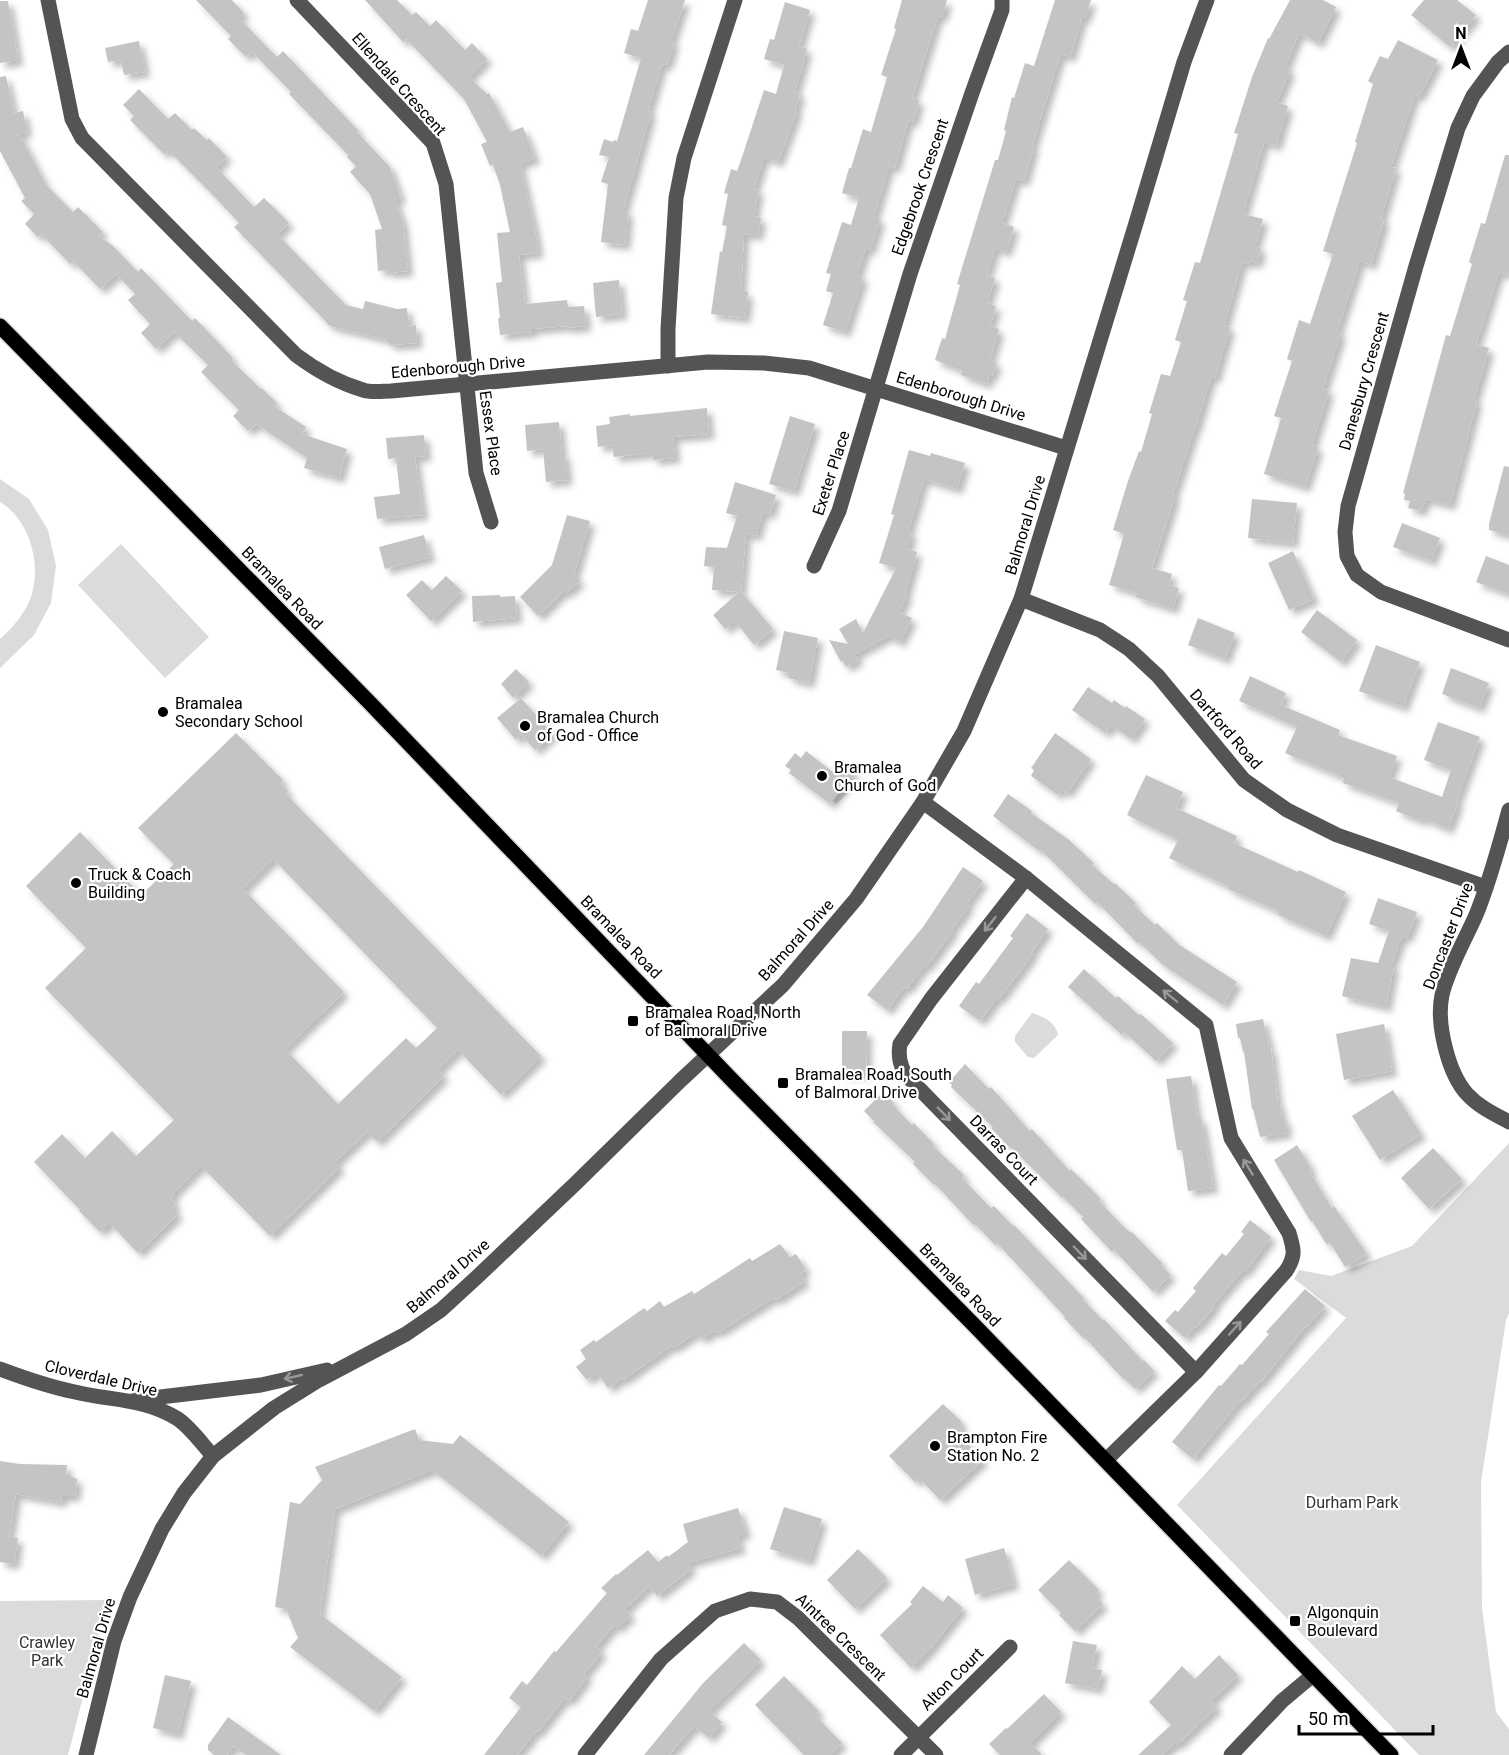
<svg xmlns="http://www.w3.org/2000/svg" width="1509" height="1755" viewBox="0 0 1509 1755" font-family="Roboto,sans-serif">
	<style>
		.green { fill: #dbdbdb }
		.building { fill: #c4c4c4; fill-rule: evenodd; filter: url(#shadow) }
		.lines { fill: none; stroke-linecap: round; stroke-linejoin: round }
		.major-casing { stroke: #dbdbdb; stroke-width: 18 }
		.minor { stroke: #545454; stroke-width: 15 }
		.major { stroke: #000; stroke-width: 15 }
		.oneway { stroke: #989898 }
		.poi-dot { fill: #000; stroke: #fff; stroke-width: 2 }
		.labels { text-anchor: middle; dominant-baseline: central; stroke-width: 4.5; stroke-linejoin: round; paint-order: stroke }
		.street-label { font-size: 16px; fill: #000; stroke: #fff }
		.poi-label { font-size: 16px; fill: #000; stroke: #fff; text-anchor: start }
		.park-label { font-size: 16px; fill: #323232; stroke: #fff }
	</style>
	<defs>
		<filter id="shadow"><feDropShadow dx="5.5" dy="5.5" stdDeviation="3" flood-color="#0004"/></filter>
	</defs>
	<rect width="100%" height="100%" fill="#fff"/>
	<!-- green -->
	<g class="green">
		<path d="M0 479 29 499 48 530 56 566 51 603 34 635 0 668V639C12 628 22 617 29 602 43 570 32 521 0 502Z"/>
		<path d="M121 544 209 637 165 678 78 585Z"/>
		<path d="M846 782 854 788 836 804 832 801Z"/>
		<path d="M1032 1013C1043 1016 1056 1023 1058 1035L1034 1058 1028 1057 1015 1042V1036Z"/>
		<path d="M1509 1143V1313L1506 1320 1481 1482 1482 1608 1496 1712 1509 1729V1755H1419L1177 1505 1346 1318 1294 1279 1299 1270 1331 1276 1412 1246Z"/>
		<path d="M108 1600 68 1755H0V1601Z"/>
	</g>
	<!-- building -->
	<g class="building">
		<path d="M196 0H232L244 13 239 18 277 57 283 51 359 131 357 132 390 167 401 198 395 199 403 223 408 271 388 273V270L378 271 375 230 382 229 370 194 350 172 356 166 347 157 348 155 289 94 291 92 251 51 246 57 228 39 231 36Z"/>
		<path d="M365 0H397L412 15 416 12 430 26 436 20 465 50 472 43 487 59 469 77 487 94 489 93 510 132 523 127 535 158 520 164 536 236 538 253 519 255 525 304 567 300 568 307 584 306 586 326 567 328 566 326 532 329V332L500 335 498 318H500L496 283 502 282 497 233 510 232 500 185 493 165 490 166 481 144 487 142 464 99 406 39 403 42Z"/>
		<path d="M648 0H685L671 41 674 42 667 65 662 64 648 111 651 112 623 211 628 212 625 245 601 242 608 184 601 182 609 157 599 155 604 139 613 142 614 140 617 141 641 58 624 53 631 29 638 31Z"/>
		<path d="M902 0H947L942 17 938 16 912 98 919 100 913 122 908 121 895 168 889 166 874 217 880 219 870 250 866 248 857 275 863 277 845 332 823 325 833 293 826 291 831 274 826 273 842 222 851 225 859 198 842 193 849 168H851L863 129 871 132 887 77 881 75 896 29 894 28Z"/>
		<path d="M1055 0H1091L1085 18H1082L1070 57 1061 54 1058 62 1032 146H1034L1024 181 1016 179 1002 223 1014 227 1006 252 995 248 987 275 995 278 987 303 996 306 990 326 999 329 990 360 997 363 992 376 989 375 987 384 961 375 962 371 935 360 942 338 945 339 960 285 957 284 995 160H998L1006 131 1004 130 1012 97 1014 98 1025 63 1034 66Z"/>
		<path d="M1290 0H1323L1336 7 1318 43 1299 33 1285 67 1290 70 1277 102 1288 106 1276 146 1264 142 1243 214 1263 219 1255 246 1261 248 1257 263 1250 261 1249 264 1242 262 1224 326 1230 327 1215 378 1211 377 1196 427H1195L1173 495 1175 496 1152 568 1172 574 1169 585 1179 588 1173 609 1135 597 1137 593 1109 585 1124 534 1113 530 1128 481 1139 451 1141 452 1152 414 1149 413 1161 374 1170 376 1181 342 1175 340 1187 301 1183 300 1195 262 1200 263 1238 134 1234 133 1252 77 1268 38 1269 39Z"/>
		<path d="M1424 0H1457L1476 15 1450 47 1411 15Z"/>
		<path d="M0 1H8L18 60 0 63Z"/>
		<path d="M785 2 810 10 799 46 807 49 795 92 800 94 795 111H797L778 162 764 157 754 189 759 191 755 205H756L754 216 761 218 758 235 744 234 741 292H748L745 318 711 314 720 251 722 252 727 226 722 225 728 194 724 193 731 169 737 171 742 157 764 90 776 94 784 65 764 59 770 39 774 40Z"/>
		<path d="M1398 40 1438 60 1419 97 1415 94 1391 167 1396 168 1381 218 1384 220 1371 265 1360 261 1337 332 1341 333 1323 389 1329 390 1312 445 1318 447 1305 487 1264 474 1281 418 1274 416 1292 361 1287 359 1299 320 1310 324 1333 254 1323 251 1357 143 1355 142 1373 84 1368 81 1380 56 1388 59Z"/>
		<path d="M139 41 145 72 124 75 121 60 108 62 105 48Z"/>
		<path d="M6 76 14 113 23 111 27 132 19 133 46 185 73 212 78 207 103 232 98 236 112 245 138 272 141 268 192 321 195 318 220 344 233 358 231 360 261 389 262 388 277 403 274 406 306 427 302 434 347 449 339 478 304 468 307 458 256 424 248 431 233 416 239 410 201 372 208 365 174 332 156 349 141 333 150 324 128 300 135 294 116 274 100 289 73 261 70 264 41 234 38 237 25 224 34 214 21 201 25 198 0 151V77Z"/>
		<path d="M139 89 168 119 175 113 192 130 194 128 207 140 209 138 227 157 216 167 254 207 264 198 289 223 277 234 346 305 363 309 365 301 397 309 407 308 409 326 416 325 417 343 389 345 388 340 330 326 234 227 239 223 211 193 168 150 164 154 130 120 134 116 123 105Z"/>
		<path d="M1505 155H1509V275L1499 272 1476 344 1489 348 1474 400 1477 401 1450 505 1426 499 1421 511 1408 508 1410 501 1404 500 1405 494 1403 493 1446 335 1450 336 1472 264 1469 262 1481 223 1485 224Z"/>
		<path d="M619 280 622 314 596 317 593 283Z"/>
		<path d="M707 408 709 434 673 437 675 458 653 460 652 453 614 457 612 445 598 447 596 426 610 424 609 417 630 414V416Z"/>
		<path d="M790 416 815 424 794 491 769 484Z"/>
		<path d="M559 422 562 455H565L567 480 546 482 543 449 527 451 525 425Z"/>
		<path d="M424 435 426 456 415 457 423 515 377 519 374 497 400 494 396 458 388 459 386 438Z"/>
		<path d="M909 450 930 456 931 453 965 463 957 489 924 479 908 532 912 533 907 549 917 552 905 595 907 596 899 612 912 618 900 642 888 636 855 654 858 660 846 667 843 661 841 662 829 640 848 644 839 629 856 619 863 633 896 568 879 563 894 515 891 514Z"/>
		<path d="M1504 466 1509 467V535L1489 530V524Z"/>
		<path d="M735 482 776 495 770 514 763 512 756 536 746 533 741 591 773 629 754 645 735 621 725 629 713 615 739 592 712 590 714 567 704 566 706 547 727 548 737 516 726 513Z"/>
		<path d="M1252 499 1297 503 1293 543 1248 538Z"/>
		<path d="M567 515 590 521 574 575 580 581 566 593 564 591 538 616 520 597 552 565Z"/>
		<path d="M1402 523 1440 538 1431 561 1393 547Z"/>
		<path d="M424 535 430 557 385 569 379 547Z"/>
		<path d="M1293 551 1314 599 1289 610 1268 563Z"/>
		<path d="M1486 556 1509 565V594L1476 582Z"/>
		<path d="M446 576 462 591 431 621 406 595 422 580 432 590Z"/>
		<path d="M500 595V597L515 596 517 618 473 622 472 596Z"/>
		<path d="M1317 610 1357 640 1341 662 1301 632Z"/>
		<path d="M1198 618 1235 633 1225 659 1188 645Z"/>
		<path d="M784 631 818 638 809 683 788 678 789 673 776 670Z"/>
		<path d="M1376 645 1420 662 1403 707 1359 691Z"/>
		<path d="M1451 668 1489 683 1479 708 1442 694Z"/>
		<path d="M516 669 529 682 513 698 501 684Z"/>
		<path d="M1250 676 1286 693 1281 705 1340 730 1338 735 1397 756 1389 777 1442 797 1451 770 1424 760 1438 722 1480 737 1456 802 1458 803 1448 829 1422 818 1421 821 1396 811 1399 803 1343 783 1344 778 1285 753 1297 727 1239 701Z"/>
		<path d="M1088 687 1112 703 1114 700 1125 708 1126 706 1145 719 1131 739 1111 725 1105 733 1072 710Z"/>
		<path d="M521 698 553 734 535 750 521 735 516 740 497 718Z"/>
		<path d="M236 733 283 780 280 783 288 791 286 794 541 1056 501 1095 458 1050 438 1070 444 1076 377 1142 367 1132 335 1162 340 1167 270 1236 201 1166 172 1194 174 1196 171 1199 176 1205 172 1208 178 1214 138 1253 109 1223 100 1232 79 1211 80 1210 34 1162 62 1134 85 1158 112 1131 136 1156 174 1120 45 988 86 948 26 886 80 832 141 895 174 864 138 828ZM273 859 437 1028 416 1048 406 1038 338 1104 285 1049 344 992 243 889Z"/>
		<path d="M1055 733 1091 759 1067 793 1061 789 1058 795 1031 776 1034 770 1031 768Z"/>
		<path d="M806 751 833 772 841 762 854 772 830 804 789 773 791 770 785 766 795 753 801 758Z"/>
		<path d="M1146 775 1183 792 1176 808 1237 836 1234 843 1298 872 1299 870 1346 892 1326 936 1278 915 1279 912 1228 889 1229 887 1169 858 1178 840 1127 815Z"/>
		<path d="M1008 794 1032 811 1031 813 1068 839 1094 863 1092 865 1114 884 1115 883 1136 903 1134 905 1155 925 1157 923 1178 944 1237 982 1223 1005 1163 965 1139 942 1138 944 1097 902 1095 904 1040 849 1039 851 993 816Z"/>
		<path d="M963 867 983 881 966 905 969 906 951 930 953 931 926 967 924 966 907 989 904 987 887 1010 867 995 923 927Z"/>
		<path d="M1378 898 1417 912 1407 938 1402 936 1391 966H1394L1386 1007 1342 996 1351 958 1378 963 1389 931 1369 924Z"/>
		<path d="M1027 913 1048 929 1031 953 1033 954 999 999 997 998 980 1021 959 1006 976 982 979 984 1013 938 1010 936Z"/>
		<path d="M1084 969 1116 998 1118 996 1139 1015 1141 1014 1173 1043 1156 1061 1124 1032 1122 1035 1068 987Z"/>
		<path d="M1263 1019 1266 1034H1267L1269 1048H1271L1278 1104H1280L1282 1119 1285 1118 1287 1133 1260 1137 1253 1109H1252L1244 1052H1243L1240 1038H1238L1236 1024Z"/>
		<path d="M1384 1024 1392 1071 1344 1080 1336 1034Z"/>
		<path d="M842 1031H867L866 1074H842Z"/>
		<path d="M965 1064 989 1089 991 1087 1030 1131 1032 1129 1070 1171 1071 1169 1101 1199 1099 1201 1120 1223 1131 1233 1132 1232 1162 1263 1161 1265 1171 1275 1153 1292 1114 1250 1112 1252 1081 1219 1083 1217 1063 1197 1062 1198 1012 1148 1011 1149 991 1128 993 1127 951 1087 952 1085 949 1082Z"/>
		<path d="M1191 1076 1197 1118 1201 1117 1213 1188 1188 1191 1182 1150H1177L1166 1079Z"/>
		<path d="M1393 1090 1421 1134 1380 1160 1352 1116Z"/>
		<path d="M883 1092 894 1103 893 1105 912 1125 914 1123 934 1144 933 1146 964 1175 962 1178 991 1208 994 1206 1013 1226 1014 1225 1084 1298 1083 1300 1103 1320 1104 1319 1143 1361 1144 1360 1154 1371 1135 1389 1125 1379 1124 1380 1085 1338 1084 1339 1064 1318 1065 1317 997 1243 995 1245 975 1224 974 1226 935 1184 934 1185 913 1164 915 1162 873 1122H875L864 1111Z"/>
		<path d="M1297 1145 1312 1170 1309 1171 1332 1208 1334 1206 1367 1254 1345 1267 1330 1243 1327 1245 1312 1221 1311 1222 1274 1160Z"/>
		<path d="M1433 1148 1462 1179 1429 1209 1401 1178Z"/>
		<path d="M1250 1220 1271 1237 1245 1272 1243 1270 1213 1305 1215 1306 1196 1328 1194 1327 1185 1338 1165 1321 1175 1310 1178 1312 1196 1291 1193 1288 1222 1253 1226 1256 1244 1234 1241 1232Z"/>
		<path d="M780 1244 790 1257 796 1254 806 1270 800 1274 805 1281 776 1300 773 1298 717 1333 715 1330 701 1339 696 1333 673 1348 671 1346 623 1380 622 1378 608 1388 597 1373 587 1380 576 1367 586 1359 580 1350 594 1340 596 1342 644 1308 647 1311 660 1301 664 1307 692 1291 694 1294 750 1258 752 1261Z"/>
		<path d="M1305 1289 1325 1306 1306 1328 1305 1327 1261 1382 1260 1381 1241 1402 1240 1401 1193 1459 1172 1442 1219 1385 1221 1386 1240 1364 1242 1365 1269 1334 1266 1332Z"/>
		<path d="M943 1404 961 1421 960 1436 983 1460 940 1500 919 1478 915 1482 889 1456Z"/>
		<path d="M415 1429 419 1440 453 1444 460 1435 569 1522 541 1556 432 1470 335 1509 320 1614 402 1677 374 1711 290 1647 298 1638 286 1609 275 1607 290 1502 300 1504 322 1480 315 1467Z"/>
		<path d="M0 1461 20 1464 67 1465 66 1474 77 1479 75 1496H62L61 1502 16 1494 9 1537 18 1538 14 1564 0 1562Z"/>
		<path d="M784 1507 822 1519 809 1561 770 1549Z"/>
		<path d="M738 1508 746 1533 737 1536 741 1548 687 1563 691 1569 657 1596 649 1586 625 1609 631 1615 617 1628 614 1625 596 1647 602 1652 584 1674 587 1677 569 1701 565 1698 538 1732 536 1731 517 1755H484L521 1707 509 1698 522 1681 527 1685 554 1651 556 1652 607 1593 601 1588 616 1574 617 1575 648 1550 658 1562 667 1555 668 1557 688 1542 683 1524Z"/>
		<path d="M1004 1548 1014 1584 975 1595 965 1559Z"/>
		<path d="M858 1549 887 1578 855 1609 827 1580Z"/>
		<path d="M1069 1560 1099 1590 1094 1595 1103 1604 1075 1631 1059 1615 1061 1613 1038 1590Z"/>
		<path d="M923 1586 943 1602 948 1595 963 1608 930 1649 911 1668 880 1635 912 1604 910 1602Z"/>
		<path d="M1073 1641 1097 1645 1092 1668 1102 1670 1098 1689 1065 1683Z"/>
		<path d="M744 1643 761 1660 709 1711 722 1722 709 1738 694 1726 669 1755H644L704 1682Z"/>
		<path d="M1219 1655 1238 1675 1211 1701 1217 1707 1177 1745 1175 1743 1162 1755H1138L1171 1725 1149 1702 1182 1666 1195 1679Z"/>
		<path d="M165 1675 191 1681 178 1734 153 1728Z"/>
		<path d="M784 1676 819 1711 815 1715 842 1743 830 1755H804L755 1705Z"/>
		<path d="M1044 1694 1061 1712 1030 1743 1042 1755H1000L989 1744 1006 1728 1007 1729Z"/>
		<path d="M228 1717 281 1755H246L233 1746 227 1755H214L208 1750V1745Z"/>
	</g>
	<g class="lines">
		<!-- major casing -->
		<g class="major-casing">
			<path id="major" d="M0 326 368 701 733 1081 973 1324 1391 1755"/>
		</g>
		<!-- minor -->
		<g class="minor">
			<path d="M48 0 72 119 82 138 296 355C316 370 339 383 363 390 371 393 383 391 391 391L708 362 764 363 809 368 1066 448"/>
			<path d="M297 0 433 143 446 184 476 473 491 522"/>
			<path d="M1509 52 1498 62 1473 96 1458 128 1416 266 1348 506 1345 532 1347 556 1357 575 1381 592 1509 640"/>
			<path d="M668 366V329L676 198 684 158 735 0"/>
			<path d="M814 566 839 511 910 274 972 93 1002 10V0"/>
			<path d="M1021 599 1100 630 1129 649 1158 676 1244 780 1287 810 1337 835 1486 887"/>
			<path d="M923 802 1026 878 1206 1025 1231 1138 1289 1233C1294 1249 1296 1256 1286 1271L1196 1372 1106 1460"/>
			<path d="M1509 810C1499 846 1490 881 1476 915 1465 940 1448 969 1442 995 1436 1023 1448 1073 1467 1094 1479 1107 1494 1114 1509 1122"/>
			<path d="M1026 878 931 999 900 1044C898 1056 900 1064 905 1074L1196 1372"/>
			<path d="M0 1369C24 1378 50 1387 75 1392 112 1401 144 1398 178 1419 191 1428 202 1444 213 1456"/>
			<path d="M135 1400 261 1385 327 1370"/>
			<path d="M86 1755 114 1641 130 1597 162 1529 184 1493 213 1456 274 1408 319 1380 406 1334 441 1310 477 1277 576 1183 680 1081 783 985 856 899 923 802 964 731 1021 599 1136 223 1184 62 1207 0"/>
			<path d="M585 1755 661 1659 715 1611 750 1599 777 1602 798 1618 936 1755"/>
			<path d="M901 1755 1010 1647"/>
			<path d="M1231 1755 1282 1701 1313 1675"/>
		</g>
		<!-- major -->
		<use href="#major" class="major"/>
	</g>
	<!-- one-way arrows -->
	<defs><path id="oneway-shaft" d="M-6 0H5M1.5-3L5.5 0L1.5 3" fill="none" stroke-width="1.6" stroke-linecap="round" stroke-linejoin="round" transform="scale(1.5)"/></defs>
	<g class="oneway">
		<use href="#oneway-shaft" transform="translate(990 924) rotate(128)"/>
		<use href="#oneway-shaft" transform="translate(1170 996) rotate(-141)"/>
		<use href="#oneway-shaft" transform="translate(944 1114) rotate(46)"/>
		<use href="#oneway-shaft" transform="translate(1248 1167) rotate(-121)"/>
		<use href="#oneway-shaft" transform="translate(1080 1253) rotate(46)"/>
		<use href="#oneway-shaft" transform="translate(1235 1328) rotate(-48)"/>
		<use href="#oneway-shaft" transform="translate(293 1377) rotate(167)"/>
	</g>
	<!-- markers -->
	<g class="poi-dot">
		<circle cx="163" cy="712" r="6"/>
		<circle cx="525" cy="726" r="6"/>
		<circle cx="822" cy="776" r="6"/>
		<circle cx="76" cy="883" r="6"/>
		<rect x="627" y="1015" width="12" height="12" rx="3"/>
		<rect x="777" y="1077" width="12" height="12" rx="3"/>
		<circle cx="935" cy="1446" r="6"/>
		<rect x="1289" y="1615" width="12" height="12" rx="3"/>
	</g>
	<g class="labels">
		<!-- street labels -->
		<g class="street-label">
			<text transform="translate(399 84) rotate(48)">Ellendale Crescent</text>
			<text transform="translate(920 187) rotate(-71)">Edgebrook Crescent</text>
			<text transform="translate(458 367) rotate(-5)">Edenborough Drive</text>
			<text transform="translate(1364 381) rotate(-74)">Danesbury Crescent</text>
			<text transform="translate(961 396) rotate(17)">Edenborough Drive</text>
			<text transform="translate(491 433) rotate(82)">Essex Place</text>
			<text transform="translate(831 473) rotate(-72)">Exeter Place</text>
			<text transform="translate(1025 525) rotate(-73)">Balmoral Drive</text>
			<text transform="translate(282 588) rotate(46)">Bramalea Road</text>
			<text transform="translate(1226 729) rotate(49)">Dartford Road</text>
			<text transform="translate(1448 936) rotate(-69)">Doncaster Drive</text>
			<text transform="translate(621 937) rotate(46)">Bramalea Road</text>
			<text transform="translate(796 940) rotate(-48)">Balmoral Drive</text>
			<text transform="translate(1004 1150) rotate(46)">Darras Court</text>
			<text transform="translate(448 1276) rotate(-41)">Balmoral Drive</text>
			<text transform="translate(960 1285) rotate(46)">Bramalea Road</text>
			<text transform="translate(101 1378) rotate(13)">Cloverdale Drive</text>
			<text transform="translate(841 1637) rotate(44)">Aintree Crescent</text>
			<text transform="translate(96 1648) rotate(-74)">Balmoral Drive</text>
			<text transform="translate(952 1679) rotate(-45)">Alton Court</text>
		</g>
		<!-- poi labels -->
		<g class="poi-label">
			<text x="175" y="703">Bramalea<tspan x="175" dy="18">Secondary School</tspan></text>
			<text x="537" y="717">Bramalea Church<tspan x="537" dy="18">of God - Office</tspan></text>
			<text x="834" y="767">Bramalea<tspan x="834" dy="18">Church of God</tspan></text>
			<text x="88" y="874">Truck &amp; Coach<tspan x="88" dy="18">Building</tspan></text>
			<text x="645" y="1012">Bramalea Road, North<tspan x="645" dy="18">of Balmoral Drive</tspan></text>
			<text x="795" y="1074">Bramalea Road, South<tspan x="795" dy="18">of Balmoral Drive</tspan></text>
			<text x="947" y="1437">Brampton Fire<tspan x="947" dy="18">Station No. 2</tspan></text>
			<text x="1307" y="1612">Algonquin<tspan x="1307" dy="18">Boulevard</tspan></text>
		</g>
		<!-- park labels -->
		<g class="park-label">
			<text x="1352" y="1502">Durham Park</text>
			<text x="47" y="1642">Crawley<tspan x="47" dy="18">Park</tspan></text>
		</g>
	</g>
	<!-- north arrow -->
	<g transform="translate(1461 48)" stroke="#ffffff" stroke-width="4.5" paint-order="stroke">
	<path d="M0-4.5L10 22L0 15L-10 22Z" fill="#000000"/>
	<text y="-9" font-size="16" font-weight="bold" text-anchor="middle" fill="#000000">N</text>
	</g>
	<!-- scale -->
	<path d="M1299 1725v9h134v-9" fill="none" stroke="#000000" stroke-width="3"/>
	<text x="1308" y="1725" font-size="18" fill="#000000" stroke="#ffffff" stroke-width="4.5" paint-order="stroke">50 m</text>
</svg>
